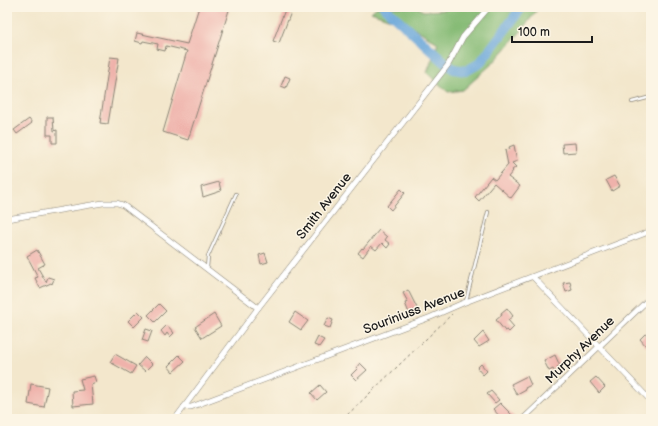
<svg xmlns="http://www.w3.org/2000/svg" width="658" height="426" viewBox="0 0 658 426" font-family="'Balsamiq Sans',sans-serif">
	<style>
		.forest { fill: #86bb76; stroke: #516c49 }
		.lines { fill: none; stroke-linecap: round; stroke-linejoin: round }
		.river { stroke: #68a6da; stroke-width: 10 }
		.building { fill: #efb2ab }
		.service-casing { stroke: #888274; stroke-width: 4 }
		.minor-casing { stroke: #888274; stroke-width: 6 }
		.path { stroke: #888274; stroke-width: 1; stroke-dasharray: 3 3; stroke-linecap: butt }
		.service { stroke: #fff; stroke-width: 2.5 }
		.minor { stroke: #fff; stroke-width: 5 }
		.labels { text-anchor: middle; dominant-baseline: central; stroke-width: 3; stroke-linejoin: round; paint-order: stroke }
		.street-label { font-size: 13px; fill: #1c1c1c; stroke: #fcf5e5 }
	</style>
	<rect width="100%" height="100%" fill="#fcf5e5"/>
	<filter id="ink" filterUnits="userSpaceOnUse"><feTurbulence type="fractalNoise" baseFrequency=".025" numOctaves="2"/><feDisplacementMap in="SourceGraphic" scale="8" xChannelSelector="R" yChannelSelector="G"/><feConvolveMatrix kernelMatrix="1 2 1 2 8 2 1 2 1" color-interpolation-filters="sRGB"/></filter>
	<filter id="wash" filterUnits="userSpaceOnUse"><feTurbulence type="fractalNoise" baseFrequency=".012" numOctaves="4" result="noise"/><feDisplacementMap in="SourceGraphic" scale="16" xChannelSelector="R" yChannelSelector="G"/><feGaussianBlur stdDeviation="0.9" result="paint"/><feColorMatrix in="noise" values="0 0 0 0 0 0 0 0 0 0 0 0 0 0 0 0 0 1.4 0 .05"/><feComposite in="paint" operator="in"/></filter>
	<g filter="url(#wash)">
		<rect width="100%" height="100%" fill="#f3e7cc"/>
		<!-- forest -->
		<path class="forest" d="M377 7H418L423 11 445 10 448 7H539L523 29 494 62 463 90 448 92 427 73 438 43 413 27 371 12Z"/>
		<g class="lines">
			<!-- river -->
			<path class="river" d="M384 7 448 65 454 69 466 71 480 63 522 7"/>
		</g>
		<g id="blocks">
			<!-- building -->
			<g class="building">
				<path d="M199 7H230L188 140 163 132 187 51 166 46 165 51 157 49 158 44 143 41 142 43 135 41 137 33 187 44Z"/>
				<path d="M286 7H293L279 43 273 41Z"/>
				<path d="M110 57 119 58 108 124 100 123Z"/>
				<path d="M285 76 290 78 286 88 281 86Z"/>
				<path d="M47 117H53L54 131 57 130V143H52V135H47Z"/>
				<path d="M29 119 32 123 17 134 14 130Z"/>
				<path d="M575 143 576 152 563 153 562 144Z"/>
				<path d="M514 145 517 161 512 163 516 167 512 170 513 171 508 177 520 186 511 198 494 183 479 201 475 197 491 177 495 180 508 165 505 150 510 149 509 147Z"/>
				<path d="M614 176 620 186 612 191 606 180Z"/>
				<path d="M219 182 221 191 203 197 201 187Z"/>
				<path d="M401 189 405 193 391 210 387 206Z"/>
				<path d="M379 230 387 237 385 240 390 244 387 248 382 243 376 250 371 246 363 257 358 253 362 248 363 249Z"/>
				<path d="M37 250 45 264 38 268 46 282 48 277 54 279 52 284 51 283 40 288 35 278 38 277 27 256Z"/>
				<path d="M265 253 268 262 261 264 259 255Z"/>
				<path d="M570 282 572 290 566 292 563 283Z"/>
				<path d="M408 290 418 310 409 313 405 303 408 302 403 293Z"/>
				<path d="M159 304 166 311 155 322 148 315Z"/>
				<path d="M507 308 513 316 508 320 514 327 509 332 507 330 505 331 496 320 502 315 501 313Z"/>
				<path d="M138 311 144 317 134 327 128 321Z"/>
				<path d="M295 312 308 321 301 330 289 322Z"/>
				<path d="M214 314 221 326 202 338 195 327Z"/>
				<path d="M328 318 333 320 330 328 324 326Z"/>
				<path d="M167 325 174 333 170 337 167 333 165 336 161 331Z"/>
				<path d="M146 329 152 331 148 342 142 340Z"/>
				<path d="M651 331V341L646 346 640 339 645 334 647 335Z"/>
				<path d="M483 332 489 341 479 347 474 341Z"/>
				<path d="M318 337 324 340 319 347 314 345Z"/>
				<path d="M115 354 136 366 131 374 110 362Z"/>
				<path d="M179 355 185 361 173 372 168 366Z"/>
				<path d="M555 355 560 366 557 367 559 370 555 372 553 369 549 371 544 361Z"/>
				<path d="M145 357 152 364 145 371 138 365Z"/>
				<path d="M360 363 367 370 356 380 351 375 357 369 356 368Z"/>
				<path d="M481 364 487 371 483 375 477 368Z"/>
				<path d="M94 376 96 382 91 384 93 404 73 406 72 391 83 390 80 379Z"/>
				<path d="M527 376 531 385 525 388 526 390 517 395 511 384Z"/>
				<path d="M596 377 605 387 599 393 590 382Z"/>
				<path d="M31 384 48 387 44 407 28 404Z"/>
				<path d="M320 385 326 392 317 400 311 393Z"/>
				<path d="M491 391 499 400 495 403 487 394Z"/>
				<path d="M500 403 516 419H502L493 409Z"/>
			</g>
		</g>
	</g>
	<g filter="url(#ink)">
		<use href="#blocks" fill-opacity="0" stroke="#888274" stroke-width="1"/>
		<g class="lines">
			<!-- service casing -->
			<g class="service-casing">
				<g id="service">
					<path d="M632 102 651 97"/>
					<path d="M207 268 208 256 236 194"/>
					<path d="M466 301 488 212"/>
				</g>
			</g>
			<!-- minor casing -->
			<g class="minor-casing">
				<g id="minor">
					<path d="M7 219 103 203H117L123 205 258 308"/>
					<path d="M533 277 651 401"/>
					<path d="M184 407H191L431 317 463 303 651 231"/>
					<path d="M175 419 258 308 448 65 463 37 489 7"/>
					<path d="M523 419 651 297"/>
				</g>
			</g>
			<!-- path -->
			<path class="path" d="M343 419 452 314"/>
			<!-- service -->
			<use href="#service" class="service"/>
			<!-- minor -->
			<use href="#minor" class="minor"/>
		</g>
	</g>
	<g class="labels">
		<!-- street labels -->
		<g class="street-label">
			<text transform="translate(324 206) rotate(-52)">Smith Avenue</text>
			<text transform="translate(414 311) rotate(-21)">Souriniuss Avenue</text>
			<text transform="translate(580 350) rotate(-44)">Murphy Avenue</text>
		</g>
	</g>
	<!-- margin -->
	<rect width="658" height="426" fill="none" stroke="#fcf5e5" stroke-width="24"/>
	<!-- scale -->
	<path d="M512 36v6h80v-6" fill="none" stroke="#1c1c1c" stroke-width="2"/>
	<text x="518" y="36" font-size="12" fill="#1c1c1c" stroke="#fcf5e5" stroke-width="3" paint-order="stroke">100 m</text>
</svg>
